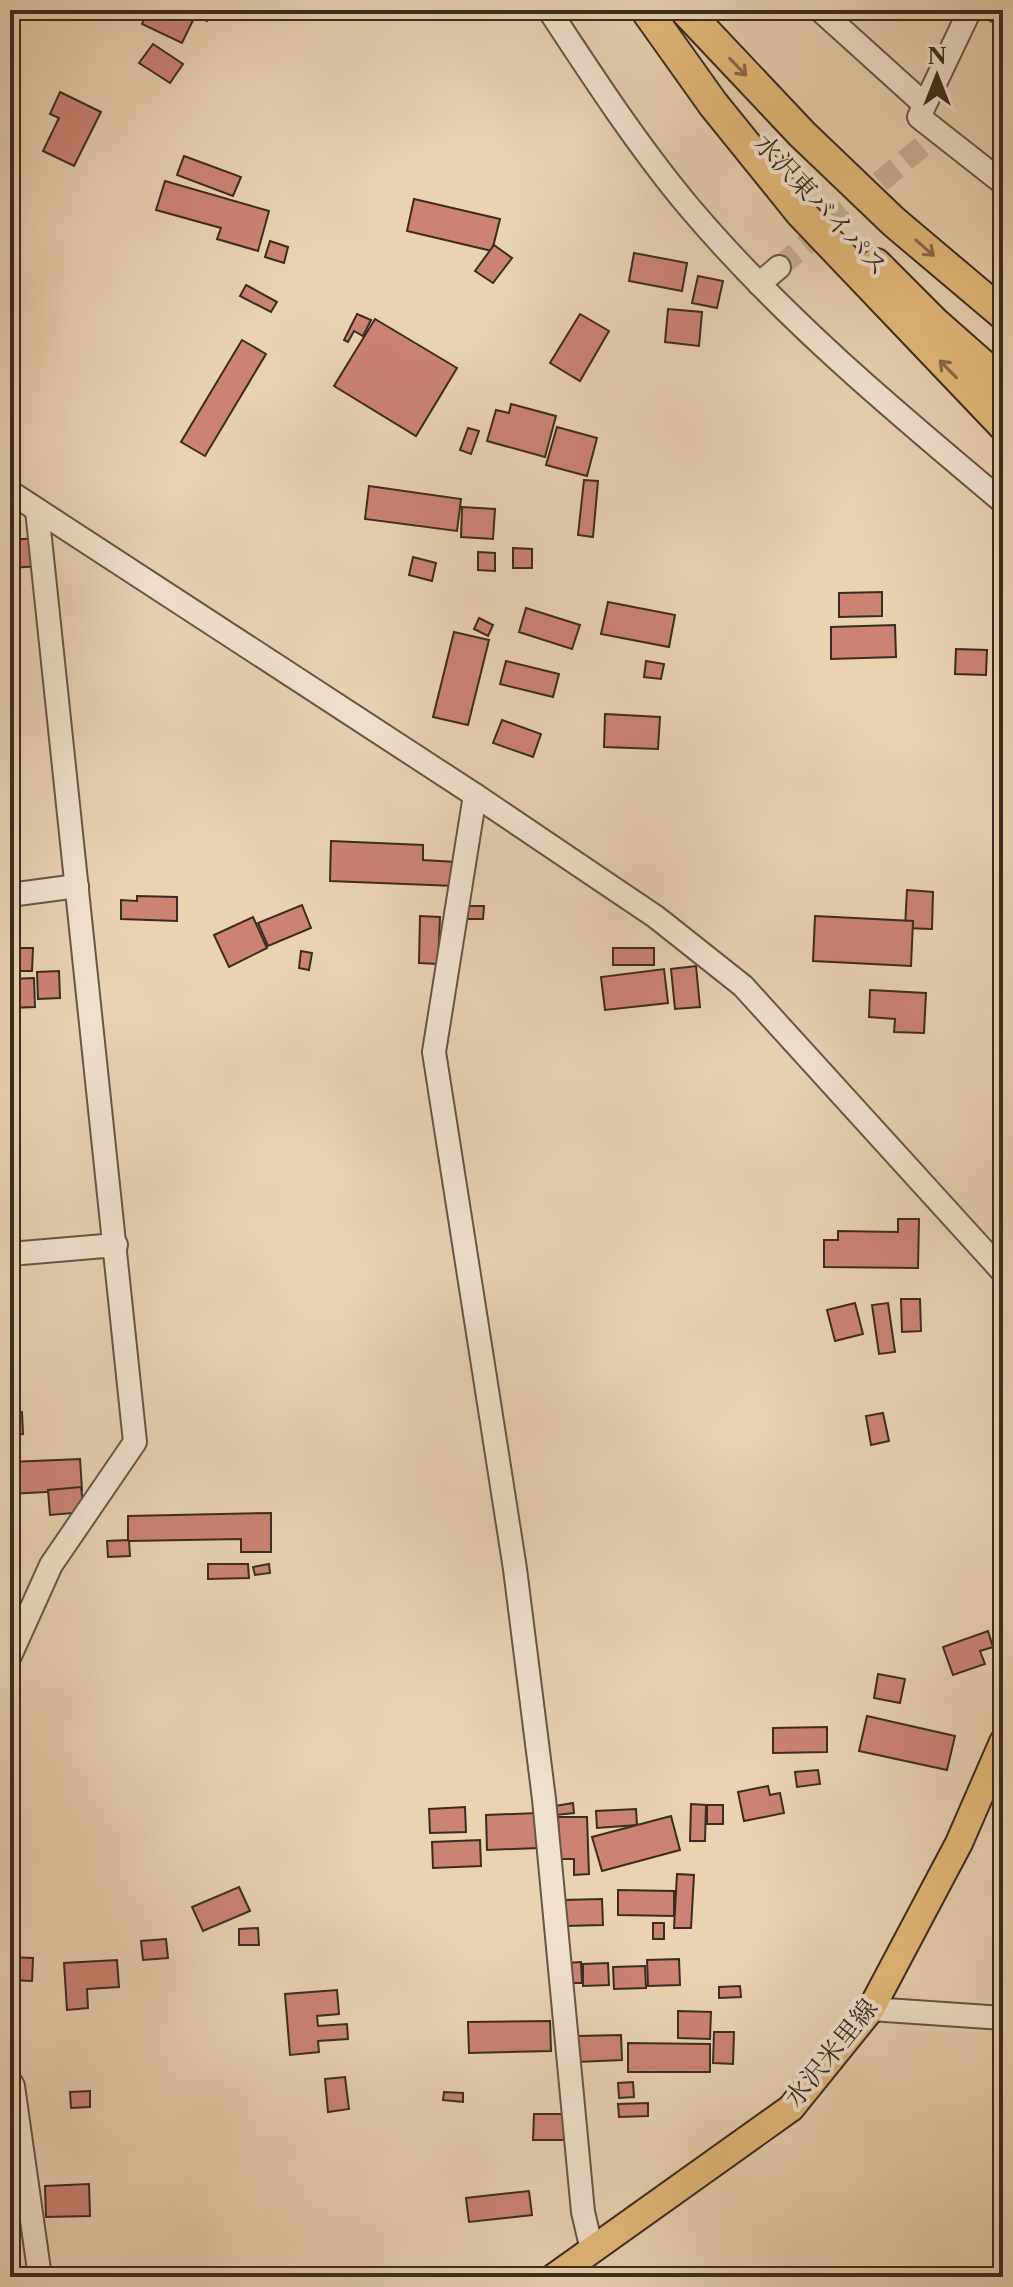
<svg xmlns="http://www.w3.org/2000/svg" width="1013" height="2287" viewBox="0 0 1013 2287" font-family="'Libre Caslon Text','Noto Serif JP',serif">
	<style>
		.building { fill: #cc8374; stroke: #3a2c22; stroke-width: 2 }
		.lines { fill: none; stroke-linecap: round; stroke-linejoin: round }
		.minor-tunnel { stroke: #c6b296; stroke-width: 22; stroke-dasharray: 22 11; stroke-linecap: butt }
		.minor-casing { stroke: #665646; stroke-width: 26 }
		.major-casing { stroke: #3a2c22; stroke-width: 30 }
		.highway-casing { stroke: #3a2c22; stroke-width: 34 }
		.minor { stroke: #f1e2ce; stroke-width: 22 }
		.major { stroke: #e4ba7a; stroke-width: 26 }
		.highway { stroke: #e4ba7a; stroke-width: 30 }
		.oneway { stroke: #866c4a }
		.labels { text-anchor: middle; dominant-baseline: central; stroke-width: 8; stroke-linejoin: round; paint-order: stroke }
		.street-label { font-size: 26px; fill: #3a2c22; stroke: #f1e2ce }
	</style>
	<rect width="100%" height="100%" fill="#e9d3b3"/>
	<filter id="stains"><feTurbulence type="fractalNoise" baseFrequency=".0025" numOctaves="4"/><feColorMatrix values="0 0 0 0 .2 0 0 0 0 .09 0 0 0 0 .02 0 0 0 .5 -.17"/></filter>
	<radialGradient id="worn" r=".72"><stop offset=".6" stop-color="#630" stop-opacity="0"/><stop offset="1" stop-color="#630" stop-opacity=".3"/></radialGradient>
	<!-- building -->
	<g class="building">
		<path d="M131 10H212L207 21 195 16 182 43 142 24 145 17Z"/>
		<path d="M153 44 183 64 170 83 139 63Z"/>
		<path d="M60 92 101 112 74 166 43 151 59 118 50 114Z"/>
		<path d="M184 156 241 177 233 196 177 175Z"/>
		<path d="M165 181 269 211 258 251 217 239 221 228 156 210Z"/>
		<path d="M414 199 500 219 492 251 407 231Z"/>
		<path d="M270 241 288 247 284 263 265 257Z"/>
		<path d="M494 245 512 258 493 283 475 271Z"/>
		<path d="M634 253 687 263 682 291 629 281Z"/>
		<path d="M698 276 723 281 717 308 692 303Z"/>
		<path d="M246 285 277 302 271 312 240 296Z"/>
		<path d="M668 309 702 312 699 346 665 342Z"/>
		<path d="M357 314 371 320 363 336 354 331 348 342 344 340Z"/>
		<path d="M580 314 609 331 580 381 550 363Z"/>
		<path d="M375 319 457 368 416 436 334 386Z"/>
		<path d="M242 340 266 354 205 456 181 442Z"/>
		<path d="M511 404 556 416 545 457 487 441 496 410 509 413Z"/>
		<path d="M557 427 597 438 587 476 546 465Z"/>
		<path d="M468 428 479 431 471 454 460 450Z"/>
		<path d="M584 480 598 481 593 537 578 535Z"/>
		<path d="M369 486 461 499 457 531 365 519Z"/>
		<path d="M462 507 495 509 493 539 461 537Z"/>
		<path d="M37 538 40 566 10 568V540Z"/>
		<path d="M513 548 532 549V568H513Z"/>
		<path d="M478 552 495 553V571L478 570Z"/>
		<path d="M413 557 436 563 432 581 409 575Z"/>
		<path d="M882 592V616L839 617V593Z"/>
		<path d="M608 602 675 615 669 647 601 634Z"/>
		<path d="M526 608 580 625 572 649 519 632Z"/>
		<path d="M479 618 493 625 488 636 474 629Z"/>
		<path d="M895 625 896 657 831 659V627Z"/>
		<path d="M454 632 489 640 468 725 433 717Z"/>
		<path d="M956 649 987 650 986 675 955 674Z"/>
		<path d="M506 661 559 674 553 697 500 684Z"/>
		<path d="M646 661 664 664 661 679 644 677Z"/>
		<path d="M605 714 660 717 658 749 604 747Z"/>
		<path d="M502 720 541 734 533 757 493 743Z"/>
		<path d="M331 841 423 845V860L456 862 455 886 330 881Z"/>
		<path d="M907 890 933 892 932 929 905 928Z"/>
		<path d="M137 896 177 897V921L121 919V900L137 901Z"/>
		<path d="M302 905 311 928 268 946 258 923Z"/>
		<path d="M468 906H484L483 919H467Z"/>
		<path d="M420 916 440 917 438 964 419 963Z"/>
		<path d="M815 916 913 921 911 966 813 961Z"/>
		<path d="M253 917 267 948 229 967 214 935Z"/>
		<path d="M10 948H33L32 971H10Z"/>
		<rect x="613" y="948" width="41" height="17"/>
		<path d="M301 951 312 953 309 970 299 968Z"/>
		<path d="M696 966 700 1007 675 1009 671 969Z"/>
		<path d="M664 969 668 1003 605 1010 601 977Z"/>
		<path d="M59 971 60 998 38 999 37 972Z"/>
		<path d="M34 978 35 1007 10 1008V979Z"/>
		<path d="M870 990 926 993 924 1033 894 1032 895 1019 869 1017Z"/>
		<path d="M898 1219H919L918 1268 824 1267V1240H838V1231L898 1232Z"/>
		<path d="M901 1299H920L921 1331 902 1332Z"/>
		<path d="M855 1303 863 1334 835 1341 827 1310Z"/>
		<path d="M888 1303 895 1352 879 1354 872 1305Z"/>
		<path d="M22 1412 23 1434 10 1435V1413Z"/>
		<path d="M883 1413 889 1441 871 1445 866 1416Z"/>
		<path d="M80 1459 82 1490 10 1494V1462Z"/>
		<path d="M81 1487 84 1512 50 1515 48 1490Z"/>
		<path d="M271 1513V1552H241V1539L129 1541 130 1556 108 1557 107 1541 128 1540V1516Z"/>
		<path d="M208 1564H248L249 1578 208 1579Z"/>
		<path d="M269 1564 270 1573 255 1575 253 1567Z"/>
		<path d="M988 1631 993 1647 980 1651 985 1664 953 1675 943 1647Z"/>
		<path d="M878 1674 905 1679 900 1703 874 1698Z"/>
		<path d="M867 1716 955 1736 947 1770 859 1751Z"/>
		<path d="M827 1727V1752L773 1753V1728Z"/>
		<path d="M818 1770 820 1784 797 1787 795 1772Z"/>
		<path d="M768 1786 770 1795 780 1793 784 1813 744 1821 738 1792Z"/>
		<path d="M573 1803 574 1813 556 1815 555 1806Z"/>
		<path d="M691 1804 706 1805 705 1841H690Z"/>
		<rect x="707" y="1805" width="16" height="19"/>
		<path d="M465 1807 466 1832 430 1833 429 1809Z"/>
		<path d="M636 1809 637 1825 597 1828 596 1811Z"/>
		<path d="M537 1813 538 1848 487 1850 486 1815Z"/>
		<path d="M671 1816 680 1850 602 1871 592 1837Z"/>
		<path d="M558 1817H587L589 1874 574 1875V1859H560Z"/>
		<path d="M480 1840 481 1866 433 1868 432 1842Z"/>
		<path d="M677 1874 694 1875 691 1928H674Z"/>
		<path d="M239 1887 250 1911 203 1931 192 1907Z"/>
		<path d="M618 1890 674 1891V1916L618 1915Z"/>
		<path d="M602 1899 603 1925 564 1926 563 1900Z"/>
		<rect x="653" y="1923" width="11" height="16"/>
		<path d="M258 1928 259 1945H239V1929Z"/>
		<path d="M166 1939 168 1958 143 1960 141 1941Z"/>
		<path d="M10 1957 33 1958 32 1981 10 1980Z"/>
		<path d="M679 1959 680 1985 648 1986 647 1960Z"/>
		<path d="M117 1960 119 1987 87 1989 88 2008 67 2010 64 1963Z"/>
		<path d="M581 1962 582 1983H566V1963Z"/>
		<path d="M608 1963 609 1985 583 1986V1964Z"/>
		<path d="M645 1966 646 1988 614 1989 613 1967Z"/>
		<path d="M740 1986 741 1997 719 1998V1987Z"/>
		<path d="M337 1990 339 2014 317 2016 318 2026 347 2024 348 2039 318 2041 319 2052 290 2055 285 1994Z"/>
		<path d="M678 2011 711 2012 710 2039 678 2038Z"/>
		<path d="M550 2021 551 2051 469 2053 468 2022Z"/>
		<path d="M714 2032H734L733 2064 713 2063Z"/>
		<path d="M621 2035 622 2060 577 2062V2036Z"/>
		<path d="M628 2043 710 2044V2072H628Z"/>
		<path d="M345 2077 349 2109 328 2112 325 2079Z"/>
		<path d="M633 2082 634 2097 619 2098 618 2083Z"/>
		<path d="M90 2091V2107L71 2108 70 2092Z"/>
		<path d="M444 2092 463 2093V2102L443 2100Z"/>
		<path d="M648 2103V2116L619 2117 618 2104Z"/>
		<path d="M534 2114H568V2140H533Z"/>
		<path d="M89 2184 90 2216 46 2217 45 2186Z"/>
		<path d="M529 2191 532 2215 469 2222 466 2198Z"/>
		<path d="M101 2268 102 2277H54L53 2271Z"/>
	</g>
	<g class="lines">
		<!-- minor-tunnel -->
		<path class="minor-tunnel" d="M779 267 938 133"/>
		<!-- minor casing -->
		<g class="minor-casing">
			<g id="minor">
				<path d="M549 10C593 77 638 146 689 207 782 317 893 410 1003 502"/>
				<path d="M820 10 924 104"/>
				<path d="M970 10 919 117 1003 183"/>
				<path d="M995 10 1003 14"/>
				<path d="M759 284 779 267"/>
				<path d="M10 492 475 795 656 917 743 986 1003 1272"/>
				<path d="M475 795 434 1052 515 1569 544 1799 583 2212 592 2250"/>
				<path d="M10 895 77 886"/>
				<path d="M10 1254 116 1245"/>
				<path d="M10 1656 51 1565 135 1442 37 510"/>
				<path d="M871 2009 1003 2018"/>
				<path d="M10 2081 13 2086 40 2277"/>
			</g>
		</g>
		<!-- major casing -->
		<g class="major-casing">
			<path id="major" d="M554 2277 791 2108 871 2009 959 1843 1003 1742"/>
		</g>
		<!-- highway casing -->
		<g class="highway-casing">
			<g id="highway">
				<path d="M646 10 713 104 801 213 1003 425"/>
				<path d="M685 10 802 134 894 222 1003 314"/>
				<path d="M876 264 935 323 1003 383"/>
			</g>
		</g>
		<!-- minor -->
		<use href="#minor" class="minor"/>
		<!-- major -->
		<use href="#major" class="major"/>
		<!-- highway -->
		<use href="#highway" class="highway"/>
	</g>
	<!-- one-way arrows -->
	<defs><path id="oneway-shaft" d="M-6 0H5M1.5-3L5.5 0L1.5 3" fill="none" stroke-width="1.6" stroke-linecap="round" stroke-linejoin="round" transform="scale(2)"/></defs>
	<g class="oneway">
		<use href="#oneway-shaft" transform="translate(738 67) rotate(46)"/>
		<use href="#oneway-shaft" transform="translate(925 248) rotate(41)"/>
		<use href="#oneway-shaft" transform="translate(948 369) rotate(-134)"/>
	</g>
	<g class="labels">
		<!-- street labels -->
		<g class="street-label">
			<text transform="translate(821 205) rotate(47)">水沢東バイパス</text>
			<text transform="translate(831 2053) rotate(-51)">水沢米里線</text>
		</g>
	</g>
	<!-- margin -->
	<rect width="1013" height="2287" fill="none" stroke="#e9d3b3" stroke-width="40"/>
	<rect x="12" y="12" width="989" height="2263" fill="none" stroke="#3a2c22" stroke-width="4"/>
	<rect x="20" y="20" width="973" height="2247" fill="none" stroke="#3a2c22" stroke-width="2"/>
	<!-- north arrow -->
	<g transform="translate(937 76)" stroke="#f1e2ce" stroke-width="6" paint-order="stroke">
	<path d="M0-6L14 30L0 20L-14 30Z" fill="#3a2c22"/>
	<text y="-12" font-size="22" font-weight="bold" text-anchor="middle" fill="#3a2c22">N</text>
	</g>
	<rect width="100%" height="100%" filter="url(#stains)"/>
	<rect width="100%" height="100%" fill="url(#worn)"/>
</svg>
